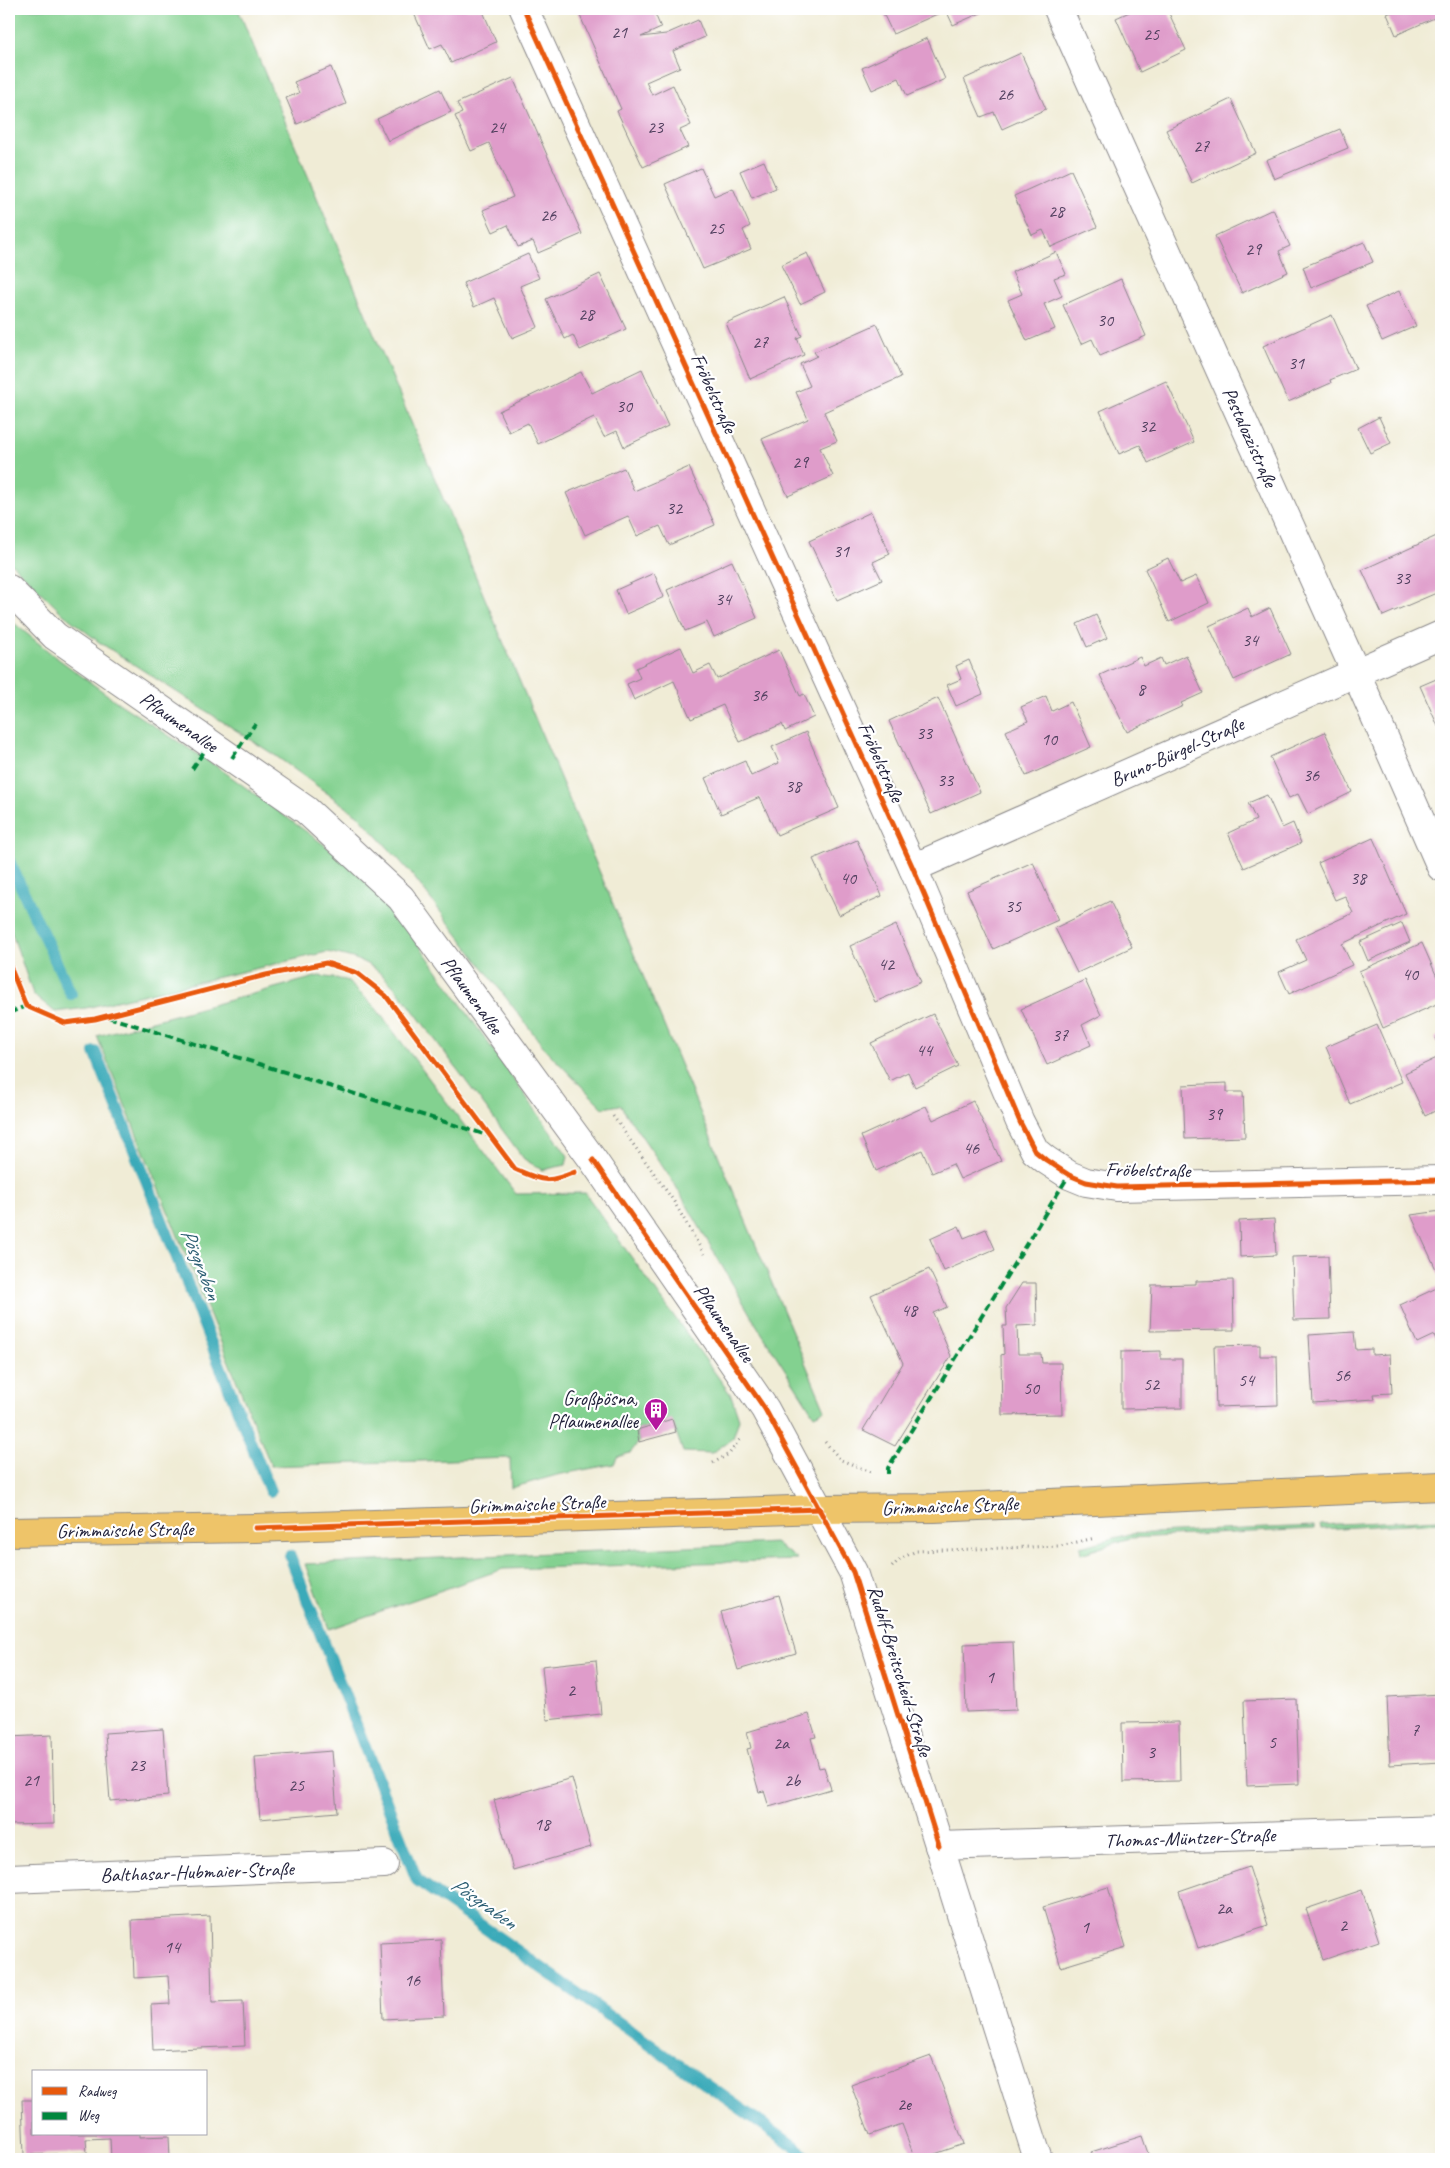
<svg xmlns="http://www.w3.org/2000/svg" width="1450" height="2168" viewBox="0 0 1450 2168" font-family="Caveat,sans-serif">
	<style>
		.green { fill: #83d190; stroke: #527a66 }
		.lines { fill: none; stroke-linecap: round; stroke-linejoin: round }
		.stream { stroke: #3baab9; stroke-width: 12 }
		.building { fill: #df9cca }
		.minor-casing { stroke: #898788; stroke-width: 30 }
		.major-casing { stroke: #898788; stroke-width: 30 }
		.path { stroke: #898788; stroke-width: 3; stroke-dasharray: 1 4; stroke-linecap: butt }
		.minor { stroke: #fff; stroke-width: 28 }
		.major { stroke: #eec469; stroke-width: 28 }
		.quiet { stroke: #00873e; stroke-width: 4; stroke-dasharray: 8 4; stroke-linecap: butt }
		.cycleway-casing { stroke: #fff; stroke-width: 8 }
		.cycleway { stroke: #e8590c; stroke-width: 5 }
		.labels { text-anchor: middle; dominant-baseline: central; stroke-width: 4.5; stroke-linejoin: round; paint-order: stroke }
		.number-label { font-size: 18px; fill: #51405f }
		.street-label { font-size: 20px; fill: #22223b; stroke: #fff }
		.poi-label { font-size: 20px; fill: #22223b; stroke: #fff; text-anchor: end }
		.water-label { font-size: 21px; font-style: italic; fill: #2d5f74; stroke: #fff }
	</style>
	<rect width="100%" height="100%" fill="#fff"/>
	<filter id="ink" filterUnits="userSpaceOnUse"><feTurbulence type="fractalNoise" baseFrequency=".02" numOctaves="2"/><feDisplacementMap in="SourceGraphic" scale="10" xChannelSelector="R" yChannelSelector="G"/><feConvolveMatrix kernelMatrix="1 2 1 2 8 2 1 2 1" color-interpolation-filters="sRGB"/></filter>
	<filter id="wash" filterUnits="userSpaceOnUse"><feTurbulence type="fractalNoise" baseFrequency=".0096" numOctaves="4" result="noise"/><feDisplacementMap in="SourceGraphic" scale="20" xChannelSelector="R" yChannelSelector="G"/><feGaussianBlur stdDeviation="1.12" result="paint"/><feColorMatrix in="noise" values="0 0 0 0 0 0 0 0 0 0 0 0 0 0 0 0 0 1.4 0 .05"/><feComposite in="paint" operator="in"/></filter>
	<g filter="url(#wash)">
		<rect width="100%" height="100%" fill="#f0ecd6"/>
		<!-- green -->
		<g class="green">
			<path d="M9 9H238L825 1410 814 1415 754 1321 674 1183 620 1105 603 1108 546 1050 410 872 360 817 276 756 99 642 63 614 9 561Z"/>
			<path d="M9 619 53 655 120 704 219 768 341 857 384 900 410 932 568 1156 566 1165 542 1170 524 1159 404 998C376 966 368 960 327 952L86 1008 55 1012 33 994 9 925Z"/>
			<path d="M319 976 346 980 375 1007 516 1194 585 1193 731 1395 739 1419 733 1438 712 1453 683 1452 672 1420 637 1430 639 1442 630 1453 617 1457 614 1464 557 1475 511 1488 510 1458 271 1466 97 1036Z"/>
			<path d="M1441 1519V1522L1321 1529 1320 1525Z"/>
			<path d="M1314 1526V1529L1130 1538 1081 1554 1080 1547 1130 1534Z"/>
			<path d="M775 1543 798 1560 503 1569 329 1629 305 1564Z"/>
		</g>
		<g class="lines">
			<!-- stream -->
			<g class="stream">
				<path d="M9 861 71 994"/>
				<path d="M95 1052 270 1491"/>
				<path d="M290 1556 417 1880 812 2159"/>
			</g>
		</g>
		<g id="blocks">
			<!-- building -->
			<g class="building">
				<path d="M412 9H482L496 42 451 63 442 44 430 49Z"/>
				<path d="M577 9H653L661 28 641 37 666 34 698 20 705 37 673 51 680 67 646 82 652 95 673 85 691 125 680 130 688 147 643 167 617 111 621 109Z"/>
				<path d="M881 9H990L953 25 946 10 893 34Z"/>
				<path d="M1136 9H1167L1186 50 1140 72 1116 18Z"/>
				<path d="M1399 9H1441V15L1396 35 1387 14Z"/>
				<path d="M927 38 945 79 907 96 899 78 872 90 862 68Z"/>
				<path d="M1021 53 1046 109 1002 129 994 112 981 117 964 79Z"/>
				<path d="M331 67 346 104 297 124 286 98 299 93 294 82Z"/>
				<path d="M513 78 582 234 538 253 533 241 518 247 508 225 493 232 483 210 513 197 489 143 471 151 455 116 462 113 457 103Z"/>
				<path d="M440 89 451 112 388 141 377 119Z"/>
				<path d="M1231 99 1256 153 1192 183 1166 130Z"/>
				<path d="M1340 129 1348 148 1274 179 1266 160Z"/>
				<path d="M764 161 776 188 752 198 740 171Z"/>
				<path d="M701 168 714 196 733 188 750 226 743 230 751 249 703 269 665 184Z"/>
				<path d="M1071 170 1097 227 1051 247 1043 230 1032 235 1014 196Z"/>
				<path d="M1273 209 1290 246 1279 251 1288 272 1242 293 1215 236Z"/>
				<path d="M1364 242 1373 262 1311 288 1303 267Z"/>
				<path d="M1056 252 1066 274 1054 278 1062 296 1044 304 1055 329 1027 341 1008 300 1022 294 1012 272Z"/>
				<path d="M807 253 825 292 800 304 781 265Z"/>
				<path d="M528 254 539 278 520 286 538 327 512 338 494 298 474 307 463 283Z"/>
				<path d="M600 274 626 329 580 350 573 335 565 339 546 299Z"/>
				<path d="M1121 279 1146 336 1100 356 1092 339 1081 344 1063 305Z"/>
				<path d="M1399 291 1416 326 1382 341 1366 306Z"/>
				<path d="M784 297 802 336 797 338 804 355 750 379 726 323Z"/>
				<path d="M1332 315 1356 369 1330 380 1331 383 1288 402 1263 346Z"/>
				<path d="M877 324 901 377 824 412 837 441 820 448 833 476 788 496 762 439 808 419 796 392 810 386 800 364 817 356 814 352Z"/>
				<path d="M642 369 668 426 624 447 617 431 604 437 594 417 538 444 528 423 509 432 499 411 581 372 592 393Z"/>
				<path d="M1166 381 1194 442 1148 463 1140 445 1119 454 1100 411Z"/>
				<path d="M1379 417 1391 443 1370 453 1358 428Z"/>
				<path d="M689 467 715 525 669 545 660 526 637 536 628 516 585 535 566 493 624 468 634 491Z"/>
				<path d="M871 512 890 554 873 562 882 580 837 600 809 541Z"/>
				<path d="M1441 534V591L1383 616 1362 570Z"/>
				<path d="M1168 558 1180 583 1196 576 1209 603 1169 622 1145 569Z"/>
				<path d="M732 561 757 618 714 637 707 622 685 631 667 590Z"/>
				<path d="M654 573 664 597 626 614 616 590Z"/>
				<path d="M1248 608 1252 617 1270 608 1291 654 1234 680 1209 626Z"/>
				<path d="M1096 615 1107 638 1087 647 1077 624Z"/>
				<path d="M681 647 693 673 710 665 717 679 779 650 800 696 804 694 814 717 785 731 782 724 740 742 723 705 691 719 674 681 634 700 627 684 640 678 636 668Z"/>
				<path d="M1186 655 1203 693 1181 703 1183 706 1127 732 1100 675 1140 657 1144 666 1161 658 1164 665Z"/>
				<path d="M969 660 983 694 956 706 947 685 961 679 956 666Z"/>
				<path d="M1441 677V733L1420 686Z"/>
				<path d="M1046 696 1052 711 1071 702 1091 747 1026 776 1006 731 1028 721 1021 707Z"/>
				<path d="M938 698 980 792 931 814 889 721Z"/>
				<path d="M806 732 839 808 777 835 760 797 721 814 705 778 745 761 751 776 779 763 772 747Z"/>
				<path d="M1325 732 1352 792 1308 814 1298 794 1289 798 1270 757Z"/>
				<path d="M1267 795 1282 828 1293 823 1301 843 1244 868 1228 833 1256 820 1248 803Z"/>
				<path d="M1373 838 1406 914 1342 944 1352 965 1289 994 1279 972 1306 960 1296 939 1353 913 1345 896 1335 900 1318 863Z"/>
				<path d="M857 840 882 896 839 915 813 859Z"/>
				<path d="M1033 862 1058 920 993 949 967 891Z"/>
				<path d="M1110 901 1132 947 1077 973 1055 928Z"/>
				<path d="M1402 923 1410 942 1368 961 1360 942Z"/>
				<path d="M896 925 921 982 875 1002 850 946Z"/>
				<path d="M1422 943 1441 986V1002L1383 1028 1359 971Z"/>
				<path d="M1085 980 1101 1015 1082 1025 1091 1045 1047 1065 1021 1009Z"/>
				<path d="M933 1014 958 1066 915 1087 908 1072 890 1081 871 1043Z"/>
				<path d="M1377 1025 1402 1082 1350 1104 1326 1047Z"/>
				<path d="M1441 1035V1051L1435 1038Z"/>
				<path d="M1441 1056V1114L1439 1109 1425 1116 1405 1073Z"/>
				<path d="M1227 1083V1092H1243L1245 1137 1185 1139 1183 1085Z"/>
				<path d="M973 1101 1001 1161 960 1179 953 1164 932 1173 922 1150 876 1171 861 1136 926 1106 933 1120Z"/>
				<path d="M1441 1211V1280L1411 1215Z"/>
				<path d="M1274 1219 1276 1255 1240 1257 1239 1221Z"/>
				<path d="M959 1226 964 1238 986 1229 995 1249 944 1271 930 1239Z"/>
				<path d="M1328 1256 1330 1319 1294 1320 1292 1257Z"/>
				<path d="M929 1269 947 1307 933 1313 951 1356 895 1446 863 1430 903 1363 871 1295Z"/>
				<path d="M1233 1280 1234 1330 1150 1331 1152 1285 1196 1284V1281Z"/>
				<path d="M1022 1283H1036L1037 1325 1017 1326 1018 1354H1041L1042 1363H1061L1062 1414 1002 1415 1001 1355 1004 1354 1003 1326H1007L1006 1308Z"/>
				<path d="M1441 1286V1350L1434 1335 1417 1343 1400 1305Z"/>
				<path d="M1354 1332 1356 1350 1372 1349V1355L1390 1354 1392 1393 1374 1394 1375 1399 1313 1403 1309 1335Z"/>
				<path d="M1260 1345V1356H1277L1278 1405 1216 1407 1214 1346Z"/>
				<path d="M1161 1351V1359H1182V1408L1121 1409V1352Z"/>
				<path d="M672 1419 676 1432 639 1442 637 1430Z"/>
				<path d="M779 1595 796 1653 738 1670 721 1612Z"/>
				<path d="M1013 1642 1016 1710 966 1712 964 1644Z"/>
				<path d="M596 1660 601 1714 547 1720 542 1666Z"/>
				<path d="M1441 1694V1762L1390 1765 1387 1697Z"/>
				<path d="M1296 1699 1299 1784 1247 1786 1244 1701Z"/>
				<path d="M809 1714 816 1737 811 1738 819 1768 824 1767 831 1789 769 1807 764 1791 759 1792 753 1771 747 1749 751 1748 747 1732Z"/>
				<path d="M1179 1722 1180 1781 1123 1782 1122 1723Z"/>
				<path d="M163 1729 168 1796 110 1801 105 1733Z"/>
				<path d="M52 1735 54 1824 9 1825V1737Z"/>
				<path d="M332 1751 337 1812 260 1819 255 1757Z"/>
				<path d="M572 1778 591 1847 513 1870 494 1800Z"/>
				<path d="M1249 1867 1268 1925 1198 1948 1179 1891Z"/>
				<path d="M1108 1887 1126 1947 1061 1967 1043 1907Z"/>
				<path d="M1362 1890 1379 1941 1323 1960 1306 1909Z"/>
				<path d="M210 1916 212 2002 243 2001 245 2046 153 2050 151 2005 170 2004 168 1976 134 1978 132 1920Z"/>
				<path d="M441 1940 444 2016 383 2019 380 1943Z"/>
				<path d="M931 2056 964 2144 920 2159H915L902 2124 870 2135 851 2085Z"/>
				<path d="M22 2100H34V2134H140V2137L169 2136 170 2159H111L110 2138 86 2139 87 2153 24 2155Z"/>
				<path d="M1142 2136 1150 2159H1094L1091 2152Z"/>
			</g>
		</g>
	</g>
	<g filter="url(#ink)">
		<use href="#blocks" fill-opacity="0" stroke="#898788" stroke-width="1"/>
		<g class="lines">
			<!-- minor casing -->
			<g class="minor-casing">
				<g id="minor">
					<path d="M524 9 913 868 1020 1122 1035 1151 1046 1160 1069 1175 1086 1182 1117 1187 1441 1180"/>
					<path d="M1058 9 1356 673 1441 867"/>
					<path d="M9 589 55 636 306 810 401 898 593 1160 765 1409 853 1572 1038 2159"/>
					<path d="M913 868 1441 635"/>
					<path d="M939 1846 1441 1830"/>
					<path d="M9 1879 384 1864"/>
				</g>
			</g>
			<!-- major casing -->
			<g class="major-casing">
				<path id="major" d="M9 1532 255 1528 820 1509 934 1508 1441 1486"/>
			</g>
			<!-- path -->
			<g class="path">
				<path d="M613 1116 673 1200 704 1254"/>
				<path d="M825 1442 841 1460 871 1472"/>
				<path d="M713 1463 729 1454 740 1439"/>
				<path d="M892 1567 900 1559 916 1551 1060 1546 1095 1538"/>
			</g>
			<!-- minor -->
			<use href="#minor" class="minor"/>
			<!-- major -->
			<use href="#major" class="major"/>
			<!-- quiet -->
			<g class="quiet">
				<path d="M232 758 255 724"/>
				<path d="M192 769 210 743"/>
				<path d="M9 1013 26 1006"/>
				<path d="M108 1017 490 1136"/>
				<path d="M888 1474V1468L1069 1175"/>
			</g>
			<!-- cycleway casing -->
			<g class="cycleway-casing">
				<g id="cycleway">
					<path d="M524 9 913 868 1020 1122 1035 1151 1046 1160 1069 1175 1086 1182 1117 1187 1441 1180"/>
					<path d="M9 964 26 1006 65 1023 95 1019 266 975 326 963 357 973 386 996 515 1169C543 1181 546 1184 575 1172"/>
					<path d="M593 1160 765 1409 853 1572 939 1846"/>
					<path d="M255 1528 820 1509"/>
				</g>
			</g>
			<!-- cycleway -->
			<use href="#cycleway" class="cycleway"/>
		</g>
	</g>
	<!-- icons -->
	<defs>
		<g id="building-pin" transform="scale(1.25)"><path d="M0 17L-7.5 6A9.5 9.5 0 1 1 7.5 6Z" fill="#b5179e" stroke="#fff"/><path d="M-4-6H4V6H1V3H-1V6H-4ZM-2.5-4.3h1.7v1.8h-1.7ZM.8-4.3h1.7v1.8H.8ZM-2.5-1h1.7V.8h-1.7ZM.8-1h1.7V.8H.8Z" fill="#fff"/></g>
	</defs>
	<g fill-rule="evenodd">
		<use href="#building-pin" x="656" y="1410"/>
	</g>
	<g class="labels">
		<!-- number labels -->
		<g class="number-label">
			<text x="619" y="32">21</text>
			<text x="1151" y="34">25</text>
			<text x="1005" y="94">26</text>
			<text x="497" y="127">24</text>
			<text x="655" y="127">23</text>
			<text x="1201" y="146">27</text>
			<text x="1056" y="211">28</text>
			<text x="548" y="215">26</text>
			<text x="716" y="228">25</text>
			<text x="1253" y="249">29</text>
			<text x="586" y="314">28</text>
			<text x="1105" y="320">30</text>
			<text x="760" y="342">27</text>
			<text x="1296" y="363">31</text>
			<text x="624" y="406">30</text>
			<text x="1147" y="426">32</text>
			<text x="800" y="462">29</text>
			<text x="674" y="508">32</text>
			<text x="841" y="551">31</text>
			<text x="1402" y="578">33</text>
			<text x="723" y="599">34</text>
			<text x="1250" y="640">34</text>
			<text x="1141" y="689">8</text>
			<text x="759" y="695">36</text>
			<text x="924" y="733">33</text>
			<text x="1049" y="739">10</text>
			<text x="1311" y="775">36</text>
			<text x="945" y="780">33</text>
			<text x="793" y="786">38</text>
			<text x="848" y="878">40</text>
			<text x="1358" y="878">38</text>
			<text x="1013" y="906">35</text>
			<text x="886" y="964">42</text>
			<text x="1410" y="974">40</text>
			<text x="1060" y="1035">37</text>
			<text x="924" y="1050">44</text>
			<text x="1214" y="1114">39</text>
			<text x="971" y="1148">46</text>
			<text x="909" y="1310">48</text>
			<text x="1342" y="1375">56</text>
			<text x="1246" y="1380">54</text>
			<text x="1151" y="1384">52</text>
			<text x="1031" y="1388">50</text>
			<text x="990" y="1677">1</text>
			<text x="571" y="1690">2</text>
			<text x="1415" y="1730">7</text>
			<text x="1272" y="1742">5</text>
			<text x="781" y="1743">2a</text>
			<text x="1151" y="1752">3</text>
			<text x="137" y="1765">23</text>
			<text x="31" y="1780">21</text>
			<text x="792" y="1780">2b</text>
			<text x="296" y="1785">25</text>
			<text x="542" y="1824">18</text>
			<text x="1224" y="1908">2a</text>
			<text x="1343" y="1925">2</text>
			<text x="1085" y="1927">1</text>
			<text x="172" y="1947">14</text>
			<text x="412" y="1980">16</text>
			<text x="904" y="2104">2e</text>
		</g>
		<!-- street labels -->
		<g class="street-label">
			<text transform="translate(714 393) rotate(66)">Fröbelstraße</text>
			<text transform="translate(1250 437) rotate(66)">Pestalozzistraße</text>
			<text transform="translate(179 722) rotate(35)">Pflaumenallee</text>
			<text transform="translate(1177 752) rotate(-24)">Bruno-Bürgel-Straße</text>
			<text transform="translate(881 762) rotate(66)">Fröbelstraße</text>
			<text transform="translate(472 995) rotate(54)">Pflaumenallee</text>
			<text transform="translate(1148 1170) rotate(1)">Fröbelstraße</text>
			<text transform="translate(724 1323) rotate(55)">Pflaumenallee</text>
			<text transform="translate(537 1504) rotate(-2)">Grimmaische Straße</text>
			<text transform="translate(950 1506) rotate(-2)">Grimmaische Straße</text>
			<text transform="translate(125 1530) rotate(-1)">Grimmaische Straße</text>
			<text transform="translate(900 1671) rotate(73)">Rudolf-Breitscheid-Straße</text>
			<text transform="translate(1190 1838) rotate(-2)">Thomas-Müntzer-Straße</text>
			<text transform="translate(197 1872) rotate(-2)">Balthasar-Hubmaier-Straße</text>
		</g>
		<!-- poi labels -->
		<g class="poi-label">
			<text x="638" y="1398">Großpösna,<tspan x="638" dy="23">Pflaumenallee</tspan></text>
		</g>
		<!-- water labels -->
		<g class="water-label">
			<text transform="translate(201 1264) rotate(68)">Pösgraben</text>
			<text transform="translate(484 1903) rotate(35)">Pösgraben</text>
		</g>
	</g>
	<!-- margin -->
	<rect width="1450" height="2168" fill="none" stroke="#fff" stroke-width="30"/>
	<!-- legend -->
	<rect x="32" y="2070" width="175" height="65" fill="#ffffff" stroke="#a7a7b1"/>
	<rect x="42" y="2087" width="25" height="8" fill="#e8590c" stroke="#a7a7b1"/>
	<text x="78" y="2096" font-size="15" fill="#22223b">Radweg</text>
	<rect x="42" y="2112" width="25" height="8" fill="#00873e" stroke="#a7a7b1"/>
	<text x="78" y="2120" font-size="15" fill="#22223b">Weg</text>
</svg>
